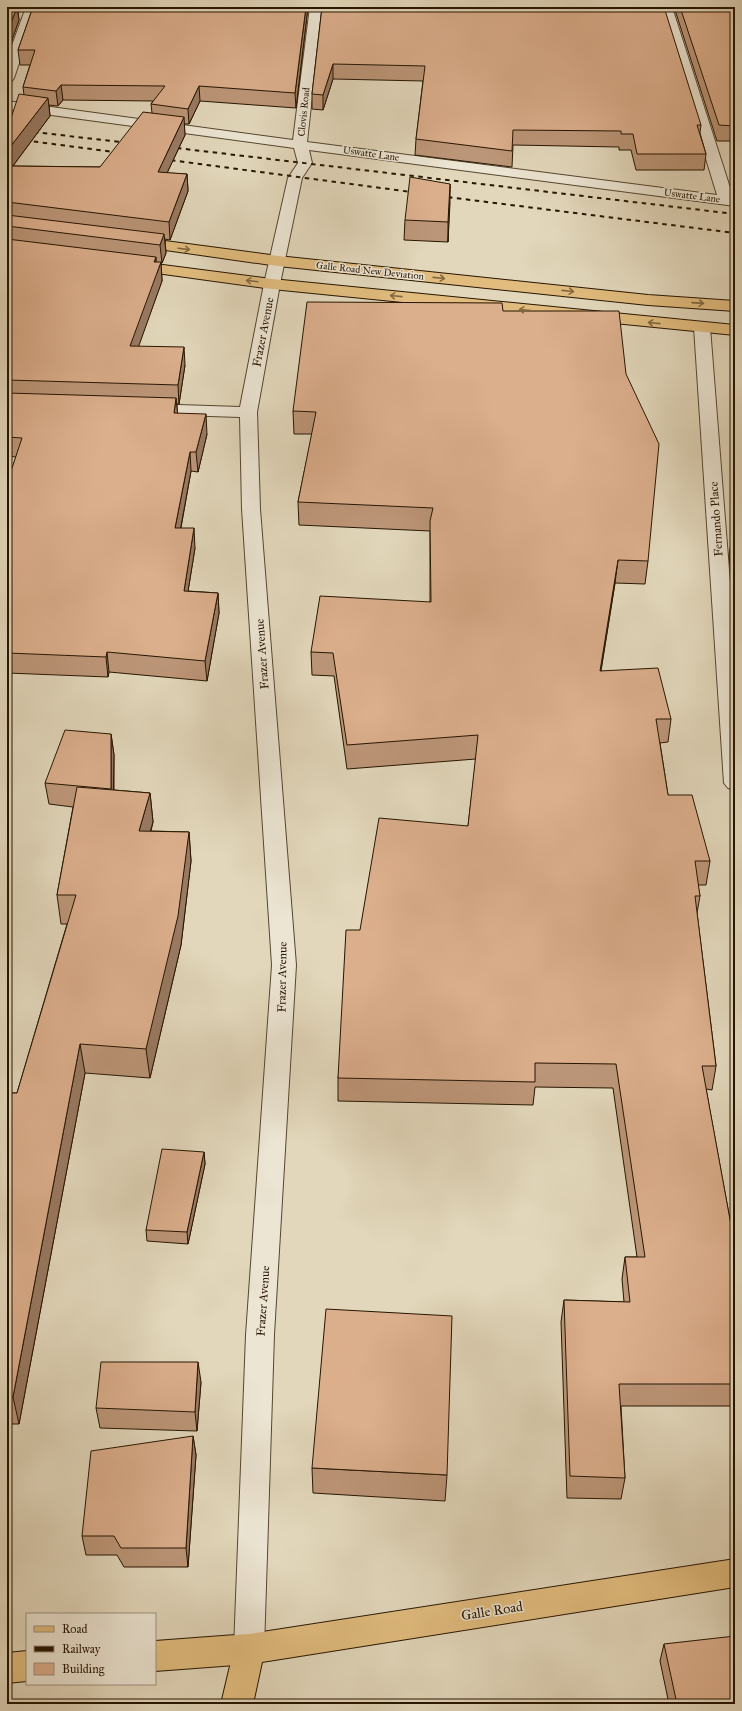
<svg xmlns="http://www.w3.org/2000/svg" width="742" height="1711" viewBox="0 0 742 1711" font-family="'IM FELL Great Primer',serif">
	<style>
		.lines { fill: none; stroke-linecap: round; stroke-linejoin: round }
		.street-casing { stroke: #55462f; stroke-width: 2 }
		.primary-casing { stroke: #261500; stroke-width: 2 }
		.highway-casing { stroke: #261500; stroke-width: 2 }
		.street { fill: #ece5d3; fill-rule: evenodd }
		.primary { fill: #e1bc7e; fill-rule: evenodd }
		.highway { fill: #e1bc7e; fill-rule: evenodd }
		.rail { stroke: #261500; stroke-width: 2; stroke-dasharray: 4.5 4.5; stroke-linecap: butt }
		.wall { fill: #bc9678; stroke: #261500; fill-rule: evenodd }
		.shaded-wall { fill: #997a62; stroke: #261500 }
		.building { fill: #dbae8c; stroke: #261500 }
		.oneway { stroke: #84683f }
		.labels { text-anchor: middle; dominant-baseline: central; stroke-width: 3; stroke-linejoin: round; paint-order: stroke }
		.far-street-label { font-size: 10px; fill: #261500; stroke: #ece5d3 }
		.street-label { font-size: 12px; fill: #261500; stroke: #ece5d3 }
		.near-street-label { font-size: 14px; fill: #261500; stroke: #ece5d3 }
	</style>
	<rect width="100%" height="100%" fill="#e2d7bb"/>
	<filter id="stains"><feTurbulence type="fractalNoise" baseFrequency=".005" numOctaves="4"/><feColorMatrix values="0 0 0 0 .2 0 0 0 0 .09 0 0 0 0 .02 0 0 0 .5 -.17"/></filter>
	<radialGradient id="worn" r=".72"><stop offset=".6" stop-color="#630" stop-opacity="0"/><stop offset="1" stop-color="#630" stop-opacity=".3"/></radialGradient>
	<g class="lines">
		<!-- street casing -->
		<g class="street-casing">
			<g id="street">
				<path d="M26 7H38L14 78 12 81 7 82V59Z"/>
				<path d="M310 7H322L307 142 717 195 660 7H672L733 197 735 198V206L309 150 312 163 302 178 280 284 257 412 260 509 296 965 274 1335 264 1649 260 1660 249 1664 238 1660 234 1649 246 1335 272 965 242 509 240 417 148 414 142 413 139 409 142 405 148 404 240 407 264 284 288 178 298 163 294 148 7 109V101L293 140Z"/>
				<path d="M702 322 708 324 710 327 735 647V790L728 788 724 783 694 327 696 324Z"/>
			</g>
		</g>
		<!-- primary casing -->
		<g class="primary-casing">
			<g id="primary">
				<path d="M135 237 278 256 648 295 735 301V311L648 305 278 266 130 245 127 242 130 239Z"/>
				<path d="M132 261 272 279 735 325V335L272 289 127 269 124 266 127 263Z"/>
				<path d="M249 1634 260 1638 264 1649 260 1660 249 1664 155 1671V1641Z"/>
				<path d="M27 1651V1681L7 1683V1653Z"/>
			</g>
		</g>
		<!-- highway casing -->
		<g class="highway-casing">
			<path id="highway" d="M735 1559V1587L262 1662 253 1704H221L234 1649 238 1638 249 1634Z"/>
		</g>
		<!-- street -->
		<use href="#street" class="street"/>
		<!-- primary -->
		<use href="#primary" class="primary"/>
		<!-- highway -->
		<use href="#highway" class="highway"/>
		<!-- rail -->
		<g class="rail">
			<path d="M7 129 130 143"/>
			<path d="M7 138 122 153"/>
			<path d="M168 147 735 214"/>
			<path d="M162 159 419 193"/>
			<path d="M439 196 735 233"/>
		</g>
	</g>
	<!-- wall -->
	<g class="wall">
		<path d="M7 7H25L23 10H18L19 20 7 54Z"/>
		<path d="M33 7H308L296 108 200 101 189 124H184L185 135 167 173 187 174 188 191 170 240 165 239 166 253 162 263H161L162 281 138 346 185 365 179 404H177V413L207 434 198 472 191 471 181 528 195 548 188 591 218 593 219 613 207 681 109 672 108 677 7 673V483L16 457 7 456V130L24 95 23 87 30 65H20L18 50ZM63 100 153 101 151 104 152 113 100 167 13 166 50 116 49 105 58 106Z"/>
		<path d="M322 7 701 125 700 133 706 154 704 170H636L631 150H619V147L513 145 512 167 415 155 416 139 423 81 333 79 323 110 312 109V94Z"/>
		<path d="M674 7H735V141H717Z"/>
		<path d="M450 184 448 242 404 240 405 220Z"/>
		<path d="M503 311 648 561 645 584 615 583 601 671 671 719 668 742 660 743 668 795 710 861 706 885H698L700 896 697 913 716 1066 712 1090 706 1089 735 1247V1406H621L625 1478 621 1499 567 1498 561 1322 564 1300 624 1302 622 1279 625 1257H637L613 1088 535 1087 533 1105 338 1101V1078L360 930 468 826 476 759 347 769 334 676 312 675 311 652 430 602V531L299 525 298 502 312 434H294L293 411Z"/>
		<path d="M735 519V586L732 585 729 555Z"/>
		<path d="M111 734 114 755V790L150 793 153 822 151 831 189 832 191 861 181 945 150 1078 85 1073 19 1424H7V1093H17L67 924H61L57 895 73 807 49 804 45 783Z"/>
		<path d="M204 1152 205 1164 188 1244 147 1241 146 1230Z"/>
		<path d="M201 1382 197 1431 100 1428 96 1408Z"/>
		<path d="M193 1436 196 1455 188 1567H124L117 1555H86L82 1536Z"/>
		<path d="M312 1468 447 1475 445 1501 313 1493Z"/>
		<path d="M664 1644 735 1704H669L660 1661Z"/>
	</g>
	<!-- shaded-wall -->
	<g class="shaded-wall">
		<path d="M17 7 19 20 7 54V34Z"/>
		<path d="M306 7H308L296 108 295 93Z"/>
		<path d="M333 64V79L323 110V95Z"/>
		<path d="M61 85 63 100 58 106 56 91Z"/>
		<path d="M199 86 200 101 189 124 188 109Z"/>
		<path d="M48 98 50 116 9 171 7 151Z"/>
		<path d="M184 117 185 135 159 190 158 172Z"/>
		<path d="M187 174 188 191 170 240 169 222Z"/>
		<path d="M450 184V203L448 242V222Z"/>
		<path d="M164 234 166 253 162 263 160 245Z"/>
		<path d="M156 257 157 273 161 262 162 281 132 365 130 346Z"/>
		<path d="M184 347 185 365 179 404 178 385Z"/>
		<path d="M176 398 178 417 174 413Z"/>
		<path d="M206 414 207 434 198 472 196 452Z"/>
		<path d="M190 452 191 471 177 548 175 528Z"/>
		<path d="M194 528 195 548 185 610 184 591Z"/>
		<path d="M618 560 615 583 597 694 600 671Z"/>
		<path d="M218 593 219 613 207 681 205 661Z"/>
		<path d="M107 652 109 672 108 677 106 657Z"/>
		<path d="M111 734 114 755 113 810 111 789Z"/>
		<path d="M150 793 153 822 142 860 139 831Z"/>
		<path d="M189 832 191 861 181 945 150 1078 146 1049Z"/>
		<path d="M80 1044 85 1073 19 1424 13 1397Z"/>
		<path d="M204 1152 205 1164 188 1244 187 1232Z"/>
		<path d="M198 1362 201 1382 197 1431 195 1412Z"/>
		<path d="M193 1436 196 1455 188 1567 186 1548Z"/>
	</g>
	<!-- building -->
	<g class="building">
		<path d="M7 7H17L7 34Z"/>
		<path d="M33 7H306L295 93 199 86 188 109 151 104 165 86 61 85 56 91 23 87 35 50H18Z"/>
		<path d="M322 7H664L701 125H697L706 154H637L633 134H621V131L513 130 512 151 416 139 425 66 333 64 323 95 312 94Z"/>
		<path d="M680 7H735V126L719 125Z"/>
		<path d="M19 94 48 98 7 151V130Z"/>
		<path d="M143 112 184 117 158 172 187 174 169 222 7 202V166H8L100 167Z"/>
		<path d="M410 177 450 184 448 222 405 220Z"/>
		<path d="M7 215 164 234 160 245 7 226Z"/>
		<path d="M7 239 156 257 154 262H161L130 346 184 347 178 385 7 380Z"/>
		<path d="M307 302 502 303 503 311H619L626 374 659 444 648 561 618 560 600 671 658 668 671 719H656L668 795H692L710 861H695L700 896H695L716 1066H702L735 1247V1384H619L625 1478 570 1476 564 1300 630 1302 625 1257H645L616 1064 535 1063V1082L338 1078 346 930H360L379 818 468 826 478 735 347 745 333 653 311 652 320 596 431 602 430 521 433 508 298 502 316 412 293 411Z"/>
		<path d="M7 393 176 398 174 413 206 414 196 452H190L175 528H194L184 591 218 593 205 661 107 652 106 657 7 653V483L22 438 7 437Z"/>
		<path d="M735 519V563L733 534Z"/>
		<path d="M65 730 111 734V789L45 783Z"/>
		<path d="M77 787 150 793 139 831 189 832 178 916 146 1049 80 1044 13 1397H7V1093H17L76 895H57Z"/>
		<path d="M162 1149 204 1152 187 1232 146 1230Z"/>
		<path d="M326 1309 452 1316 447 1475 312 1468Z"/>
		<path d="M101 1362H198L195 1412 96 1408Z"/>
		<path d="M193 1436 186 1548H121L114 1536H82L91 1451Z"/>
		<path d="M735 1636V1704H677L664 1644Z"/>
	</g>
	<!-- one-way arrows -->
	<defs><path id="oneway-shaft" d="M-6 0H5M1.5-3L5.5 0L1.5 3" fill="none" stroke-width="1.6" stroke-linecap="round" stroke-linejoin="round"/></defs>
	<g class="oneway">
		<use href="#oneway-shaft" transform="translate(184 249) rotate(7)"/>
		<use href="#oneway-shaft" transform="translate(439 278) rotate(6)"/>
		<use href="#oneway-shaft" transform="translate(252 281) rotate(-173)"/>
		<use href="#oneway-shaft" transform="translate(568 291) rotate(6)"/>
		<use href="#oneway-shaft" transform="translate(396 296) rotate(-174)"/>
		<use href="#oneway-shaft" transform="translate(698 303) rotate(4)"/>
		<use href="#oneway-shaft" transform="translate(525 310) rotate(-174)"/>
		<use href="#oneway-shaft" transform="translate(654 323) rotate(-174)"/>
	</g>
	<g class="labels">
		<!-- far-street labels -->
		<g class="far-street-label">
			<text transform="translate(304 112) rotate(-84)">Clovis Road</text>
			<text transform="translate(371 154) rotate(8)">Uswatte Lane</text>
			<text transform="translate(692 196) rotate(7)">Uswatte Lane</text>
			<text transform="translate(370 271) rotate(6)">Galle Road New Deviation</text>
		</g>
		<!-- street labels -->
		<g class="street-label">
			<text transform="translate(263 332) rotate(-79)">Frazer Avenue</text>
			<text transform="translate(716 519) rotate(-94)">Fernando Place</text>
			<text transform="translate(262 654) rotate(-94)">Frazer Avenue</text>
			<text transform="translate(282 977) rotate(-89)">Frazer Avenue</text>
			<text transform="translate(263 1301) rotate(-86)">Frazer Avenue</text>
		</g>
		<!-- near-street labels -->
		<g class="near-street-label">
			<text transform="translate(492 1611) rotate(-9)">Galle Road</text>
		</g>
	</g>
	<!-- margin -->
	<rect width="742" height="1711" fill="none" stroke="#e2d7bb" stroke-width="24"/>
	<rect x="8" y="8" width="726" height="1695" fill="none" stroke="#261500" stroke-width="2"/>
	<rect x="12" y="12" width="718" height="1687" fill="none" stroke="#261500"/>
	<!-- legend -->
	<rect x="26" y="1613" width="130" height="72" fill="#ece5d3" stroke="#9d927f"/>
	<rect x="34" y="1626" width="20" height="6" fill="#e1bc7e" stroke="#9d927f"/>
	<text x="62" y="1633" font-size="12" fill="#261500">Road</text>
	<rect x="34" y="1646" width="20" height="6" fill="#261500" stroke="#9d927f"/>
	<text x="62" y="1653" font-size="12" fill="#261500">Railway</text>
	<rect x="34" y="1663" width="20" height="12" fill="#dbae8c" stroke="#9d927f"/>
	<text x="62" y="1673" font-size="12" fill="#261500">Building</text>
	<rect width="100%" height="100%" filter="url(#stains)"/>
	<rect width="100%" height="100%" fill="url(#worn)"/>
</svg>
